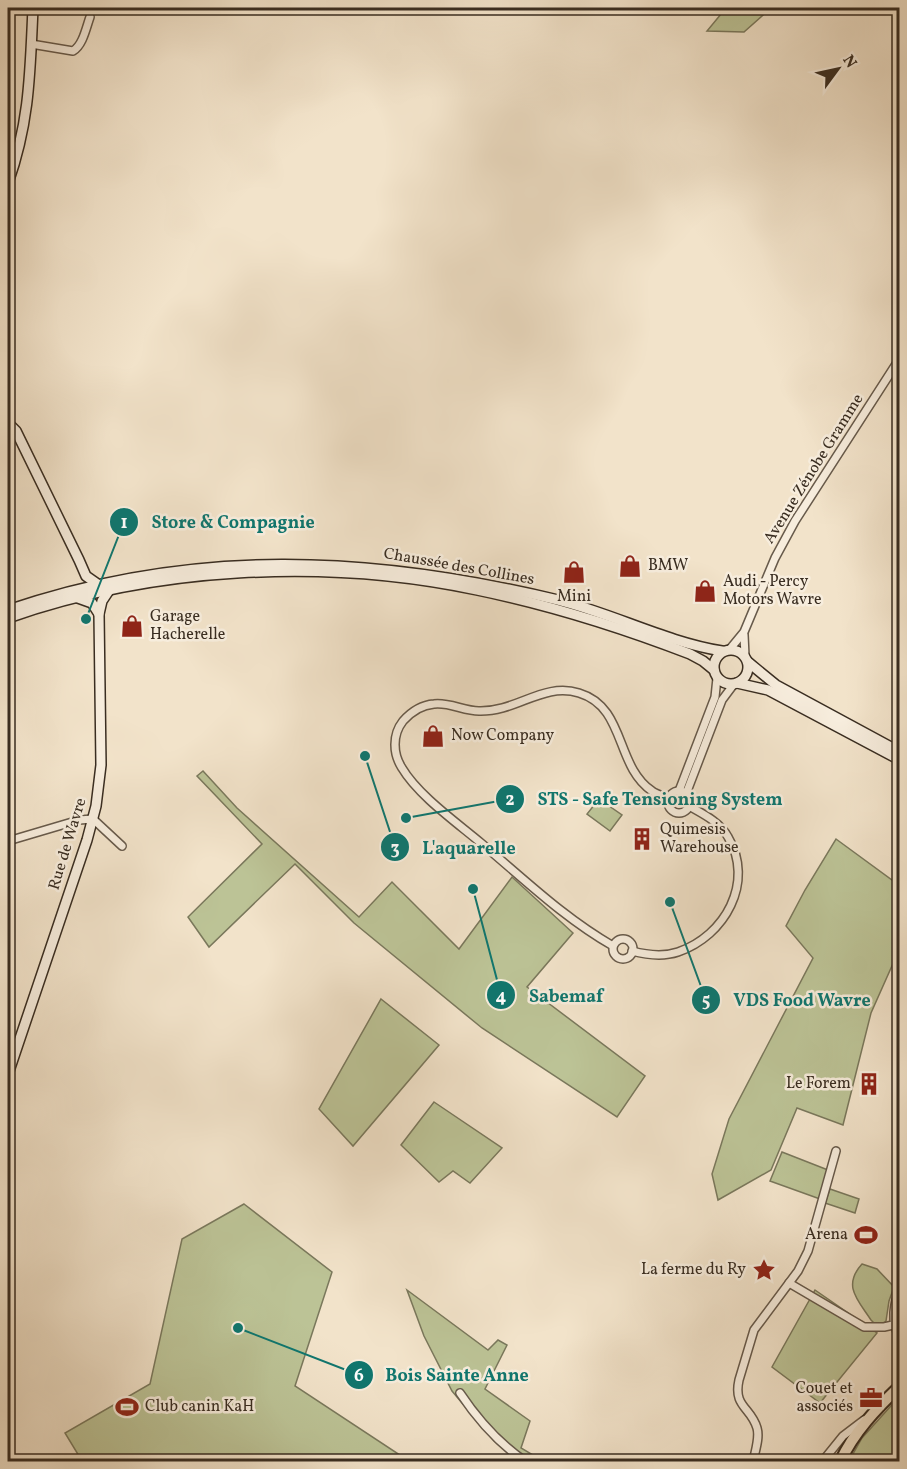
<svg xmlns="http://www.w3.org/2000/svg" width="907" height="1469" viewBox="0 0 907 1469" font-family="Vollkorn,serif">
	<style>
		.green { fill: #bcc396; stroke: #7a785c; stroke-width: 1.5 }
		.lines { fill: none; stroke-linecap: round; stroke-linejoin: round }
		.street-casing { stroke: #675a4b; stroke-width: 10 }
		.secondary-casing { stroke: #392d21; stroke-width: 12 }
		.primary-casing { stroke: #392d21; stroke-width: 14 }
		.street { stroke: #f7eddd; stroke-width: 7 }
		.secondary { stroke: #f7eddd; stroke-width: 9 }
		.primary { stroke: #f2e3ca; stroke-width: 10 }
		.labels { text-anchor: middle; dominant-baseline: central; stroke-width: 5; stroke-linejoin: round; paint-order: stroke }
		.street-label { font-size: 16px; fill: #392d21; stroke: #f7eddd }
		.poi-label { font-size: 16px; fill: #392d21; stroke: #f7eddd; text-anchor: start }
		.leader { fill: none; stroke: #0f766e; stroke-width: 2 }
		.callout-dot { fill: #0f766e; stroke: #f7eddd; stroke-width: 2 }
		.mark-label { font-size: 18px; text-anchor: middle; font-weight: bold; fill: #fff }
		.callout-label { font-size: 18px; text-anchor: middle; font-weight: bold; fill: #0f766e; stroke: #f7eddd; stroke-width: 5; stroke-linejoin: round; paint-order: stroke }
	</style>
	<rect width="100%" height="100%" fill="#f2e3ca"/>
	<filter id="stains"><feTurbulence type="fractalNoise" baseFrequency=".00333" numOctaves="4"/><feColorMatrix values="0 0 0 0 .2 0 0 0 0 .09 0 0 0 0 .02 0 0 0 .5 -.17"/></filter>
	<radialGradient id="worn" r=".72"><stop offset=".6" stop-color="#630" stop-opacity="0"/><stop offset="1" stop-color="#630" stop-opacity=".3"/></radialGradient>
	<!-- green -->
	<g class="green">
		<path d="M726 8H771L744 32 707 31Z"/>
		<path d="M203 771 237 808 359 917 392 882 459 949 512 877 573 933 527 987 645 1076 617 1117 482 1028 354 923 295 864 209 947 188 917 262 844 197 776Z"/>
		<path d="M599 799 622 815 610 831 587 814Z"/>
		<path d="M836 839 900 886 899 950 871 1013 843 1125 797 1108 771 1170 718 1200 712 1174 729 1119 813 958 786 926 805 890Z"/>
		<path d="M381 999 439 1045 353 1146 319 1109Z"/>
		<path d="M434 1102 502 1148 470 1183 453 1171 439 1182 401 1145Z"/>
		<path d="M782 1152 828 1170 820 1199 770 1181Z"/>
		<path d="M830 1189 859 1199 855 1213 825 1203Z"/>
		<path d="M244 1204 332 1272 295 1386 409 1461H82L65 1433 150 1384 182 1239Z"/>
		<path d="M862 1264 877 1269 894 1287 889 1301 886 1321 883 1324H875L871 1320C858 1300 842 1286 862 1264Z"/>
		<path d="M407 1290 488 1350 498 1340 507 1345 485 1389 530 1421 521 1448 543 1461H523L494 1441 452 1391 424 1336Z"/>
		<path d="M815 1290 877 1333 820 1403 772 1367Z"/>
		<path d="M899 1397V1461H849L862 1438Z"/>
	</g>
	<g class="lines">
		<!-- street casing -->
		<g class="street-casing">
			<g id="street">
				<path d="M31 44 73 51C83 45 86 28 90 17"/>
				<path d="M744 635 745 656"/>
				<path d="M730 649 744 632 775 558 795 521 900 358"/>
				<path d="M679 791 715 697 717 678"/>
				<circle cx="679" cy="802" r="11"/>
				<path d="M686 794 722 700 734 684"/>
				<path d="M8 841 79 820 93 819 122 846"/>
				<circle cx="623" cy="949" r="10"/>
				<path d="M613 946C564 918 524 879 481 843 456 822 418 795 402 768 393 754 392 735 403 721 411 712 421 705 434 704 449 702 464 711 479 711 517 712 543 682 579 693 626 707 615 766 652 791 656 794 663 796 668 798"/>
				<path d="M632 951C647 955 663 957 678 952 725 936 755 882 728 837 720 822 703 814 689 806"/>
				<path d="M789 1283 864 1327H884L893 1325"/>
				<path d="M900 1286C894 1304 890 1321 900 1339"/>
				<path d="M460 1393C478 1420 498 1443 526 1462"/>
				<path d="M753 1462C755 1451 760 1438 757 1428 751 1407 733 1407 739 1380L754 1330 798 1271 808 1251 836 1151"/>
				<path d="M822 1462 843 1436 864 1420"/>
			</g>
		</g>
		<!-- secondary casing -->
		<g class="secondary-casing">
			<g id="secondary">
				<path d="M8 183C30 121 30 71 33 8"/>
				<path d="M8 423 16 431 79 560 86 576 96 583"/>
				<path d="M78 598 92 603 99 614"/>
				<path d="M8 610C193 547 370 555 558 600 614 614 666 642 722 651"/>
				<path d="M8 618C154 567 325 558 477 590 550 605 620 627 690 654L703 661 714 670"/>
				<circle cx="731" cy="667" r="17"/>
				<path d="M748 662 776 685 900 752"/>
				<path d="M737 683 768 690 900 760"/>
				<path d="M8 1074 87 840 96 806 101 765 99 614 102 601 110 589"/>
				<path d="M8 1460V1462"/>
			</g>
		</g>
		<!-- primary casing -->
		<g class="primary-casing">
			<path id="primary" d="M840 1462C854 1432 876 1409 900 1386"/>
		</g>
		<!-- street -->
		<use href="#street" class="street"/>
		<!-- secondary -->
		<use href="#secondary" class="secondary"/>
		<!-- primary -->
		<use href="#primary" class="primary"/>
	</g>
	<!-- icons -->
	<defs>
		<g id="shop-bare" transform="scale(1.8)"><path d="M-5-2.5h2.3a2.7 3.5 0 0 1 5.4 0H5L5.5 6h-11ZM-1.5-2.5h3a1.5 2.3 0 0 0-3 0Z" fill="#8f2418" stroke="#f7eddd" stroke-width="2.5" paint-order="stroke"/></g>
		<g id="building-bare" transform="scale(1.8)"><path d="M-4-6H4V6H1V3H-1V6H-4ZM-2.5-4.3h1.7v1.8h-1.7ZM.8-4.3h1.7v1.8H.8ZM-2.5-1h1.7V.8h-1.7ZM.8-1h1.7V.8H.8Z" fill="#8f2418" stroke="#f7eddd" stroke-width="2.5" paint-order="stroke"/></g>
		<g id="stadium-bare" transform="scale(1.8)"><path d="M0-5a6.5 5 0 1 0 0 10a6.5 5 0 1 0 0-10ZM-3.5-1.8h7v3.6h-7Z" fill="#8f2418" stroke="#f7eddd" stroke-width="2.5" paint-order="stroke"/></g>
		<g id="sight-bare" transform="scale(1.8)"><path d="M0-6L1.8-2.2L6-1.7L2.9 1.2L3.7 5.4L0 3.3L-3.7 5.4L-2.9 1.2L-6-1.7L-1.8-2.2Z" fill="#8f2418" stroke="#f7eddd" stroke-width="2.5" paint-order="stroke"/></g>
		<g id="office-bare" transform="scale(1.8)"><path d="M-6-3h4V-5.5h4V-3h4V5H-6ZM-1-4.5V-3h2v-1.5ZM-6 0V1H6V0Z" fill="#8f2418" stroke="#f7eddd" stroke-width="2.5" paint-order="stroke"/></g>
	</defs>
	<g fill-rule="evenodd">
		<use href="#shop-bare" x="630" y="566"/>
		<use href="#shop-bare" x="574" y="572"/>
		<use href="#shop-bare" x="705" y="591"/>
		<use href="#shop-bare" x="132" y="626"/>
		<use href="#shop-bare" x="433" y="736"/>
		<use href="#building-bare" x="642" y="839"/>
		<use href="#building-bare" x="869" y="1084"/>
		<use href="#stadium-bare" x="866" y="1235"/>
		<use href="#sight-bare" x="764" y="1270"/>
		<use href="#office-bare" x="871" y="1398"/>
		<use href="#stadium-bare" x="127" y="1407"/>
	</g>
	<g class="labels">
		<!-- street labels -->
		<g class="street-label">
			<text transform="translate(814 469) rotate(-58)">Avenue Zénobe Gramme</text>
			<text transform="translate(459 567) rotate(10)">Chaussée des Collines</text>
			<text transform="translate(68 844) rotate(-73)">Rue de Wavre</text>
		</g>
		<!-- poi labels -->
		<g class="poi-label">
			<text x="648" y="566">BMW</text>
			<text x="723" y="582">Audi - Percy<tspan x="723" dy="18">Motors Wavre</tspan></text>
			<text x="574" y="597" text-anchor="middle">Mini</text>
			<text x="150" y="617">Garage<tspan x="150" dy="18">Hacherelle</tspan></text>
			<text x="451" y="736">Now Company</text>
			<text x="660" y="830">Quimesis<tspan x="660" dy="18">Warehouse</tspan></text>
			<text x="851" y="1084" text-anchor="end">Le Forem</text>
			<text x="848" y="1235" text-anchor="end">Arena</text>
			<text x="746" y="1270" text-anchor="end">La ferme du Ry</text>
			<text x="853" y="1389" text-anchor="end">Couet et<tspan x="853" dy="18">associés</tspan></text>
			<text x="145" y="1407">Club canin KaH</text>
		</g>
	</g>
	<!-- callouts -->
	<path class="leader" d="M86 619L124 522M406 818L510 799M365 756L395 847M473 889L501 995M670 902L706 1000M238 1328L359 1375"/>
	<g class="callout-dot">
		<circle cx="86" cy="619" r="6"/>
		<circle cx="406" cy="818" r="6"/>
		<circle cx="365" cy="756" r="6"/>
		<circle cx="473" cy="889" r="6"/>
		<circle cx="670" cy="902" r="6"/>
		<circle cx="238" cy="1328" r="6"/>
		<circle cx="124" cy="522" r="15"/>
		<circle cx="510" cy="799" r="15"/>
		<circle cx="395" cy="847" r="15"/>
		<circle cx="501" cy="995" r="15"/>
		<circle cx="706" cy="1000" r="15"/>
		<circle cx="359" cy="1375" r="15"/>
	</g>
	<g class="mark-label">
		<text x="124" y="528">1</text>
		<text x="510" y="805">2</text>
		<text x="395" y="854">3</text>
		<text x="501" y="1002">4</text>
		<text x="706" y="1006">5</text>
		<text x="359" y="1381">6</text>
	</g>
	<g class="callout-label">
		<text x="233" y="528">Store &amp; Compagnie</text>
		<text x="660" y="805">STS - Safe Tensioning System</text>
		<text x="469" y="854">L'aquarelle</text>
		<text x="566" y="1002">Sabemaf</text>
		<text x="802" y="1006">VDS Food Wavre</text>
		<text x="457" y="1381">Bois Sainte Anne</text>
	</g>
	<!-- margin -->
	<rect width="907" height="1469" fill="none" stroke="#f2e3ca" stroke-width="30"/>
	<rect x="9" y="9" width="889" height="1451" fill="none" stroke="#392d21" stroke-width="3"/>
	<rect x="15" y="15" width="877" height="1439" fill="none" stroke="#392d21" stroke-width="1.5"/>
	<!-- north arrow -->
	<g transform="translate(838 69) rotate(57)" stroke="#f7eddd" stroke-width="4.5" paint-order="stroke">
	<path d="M0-4.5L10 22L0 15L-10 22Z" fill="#392d21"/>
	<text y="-9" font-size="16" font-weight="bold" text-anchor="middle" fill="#392d21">N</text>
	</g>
	<rect width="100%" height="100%" filter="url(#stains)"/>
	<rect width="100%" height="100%" fill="url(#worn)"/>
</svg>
